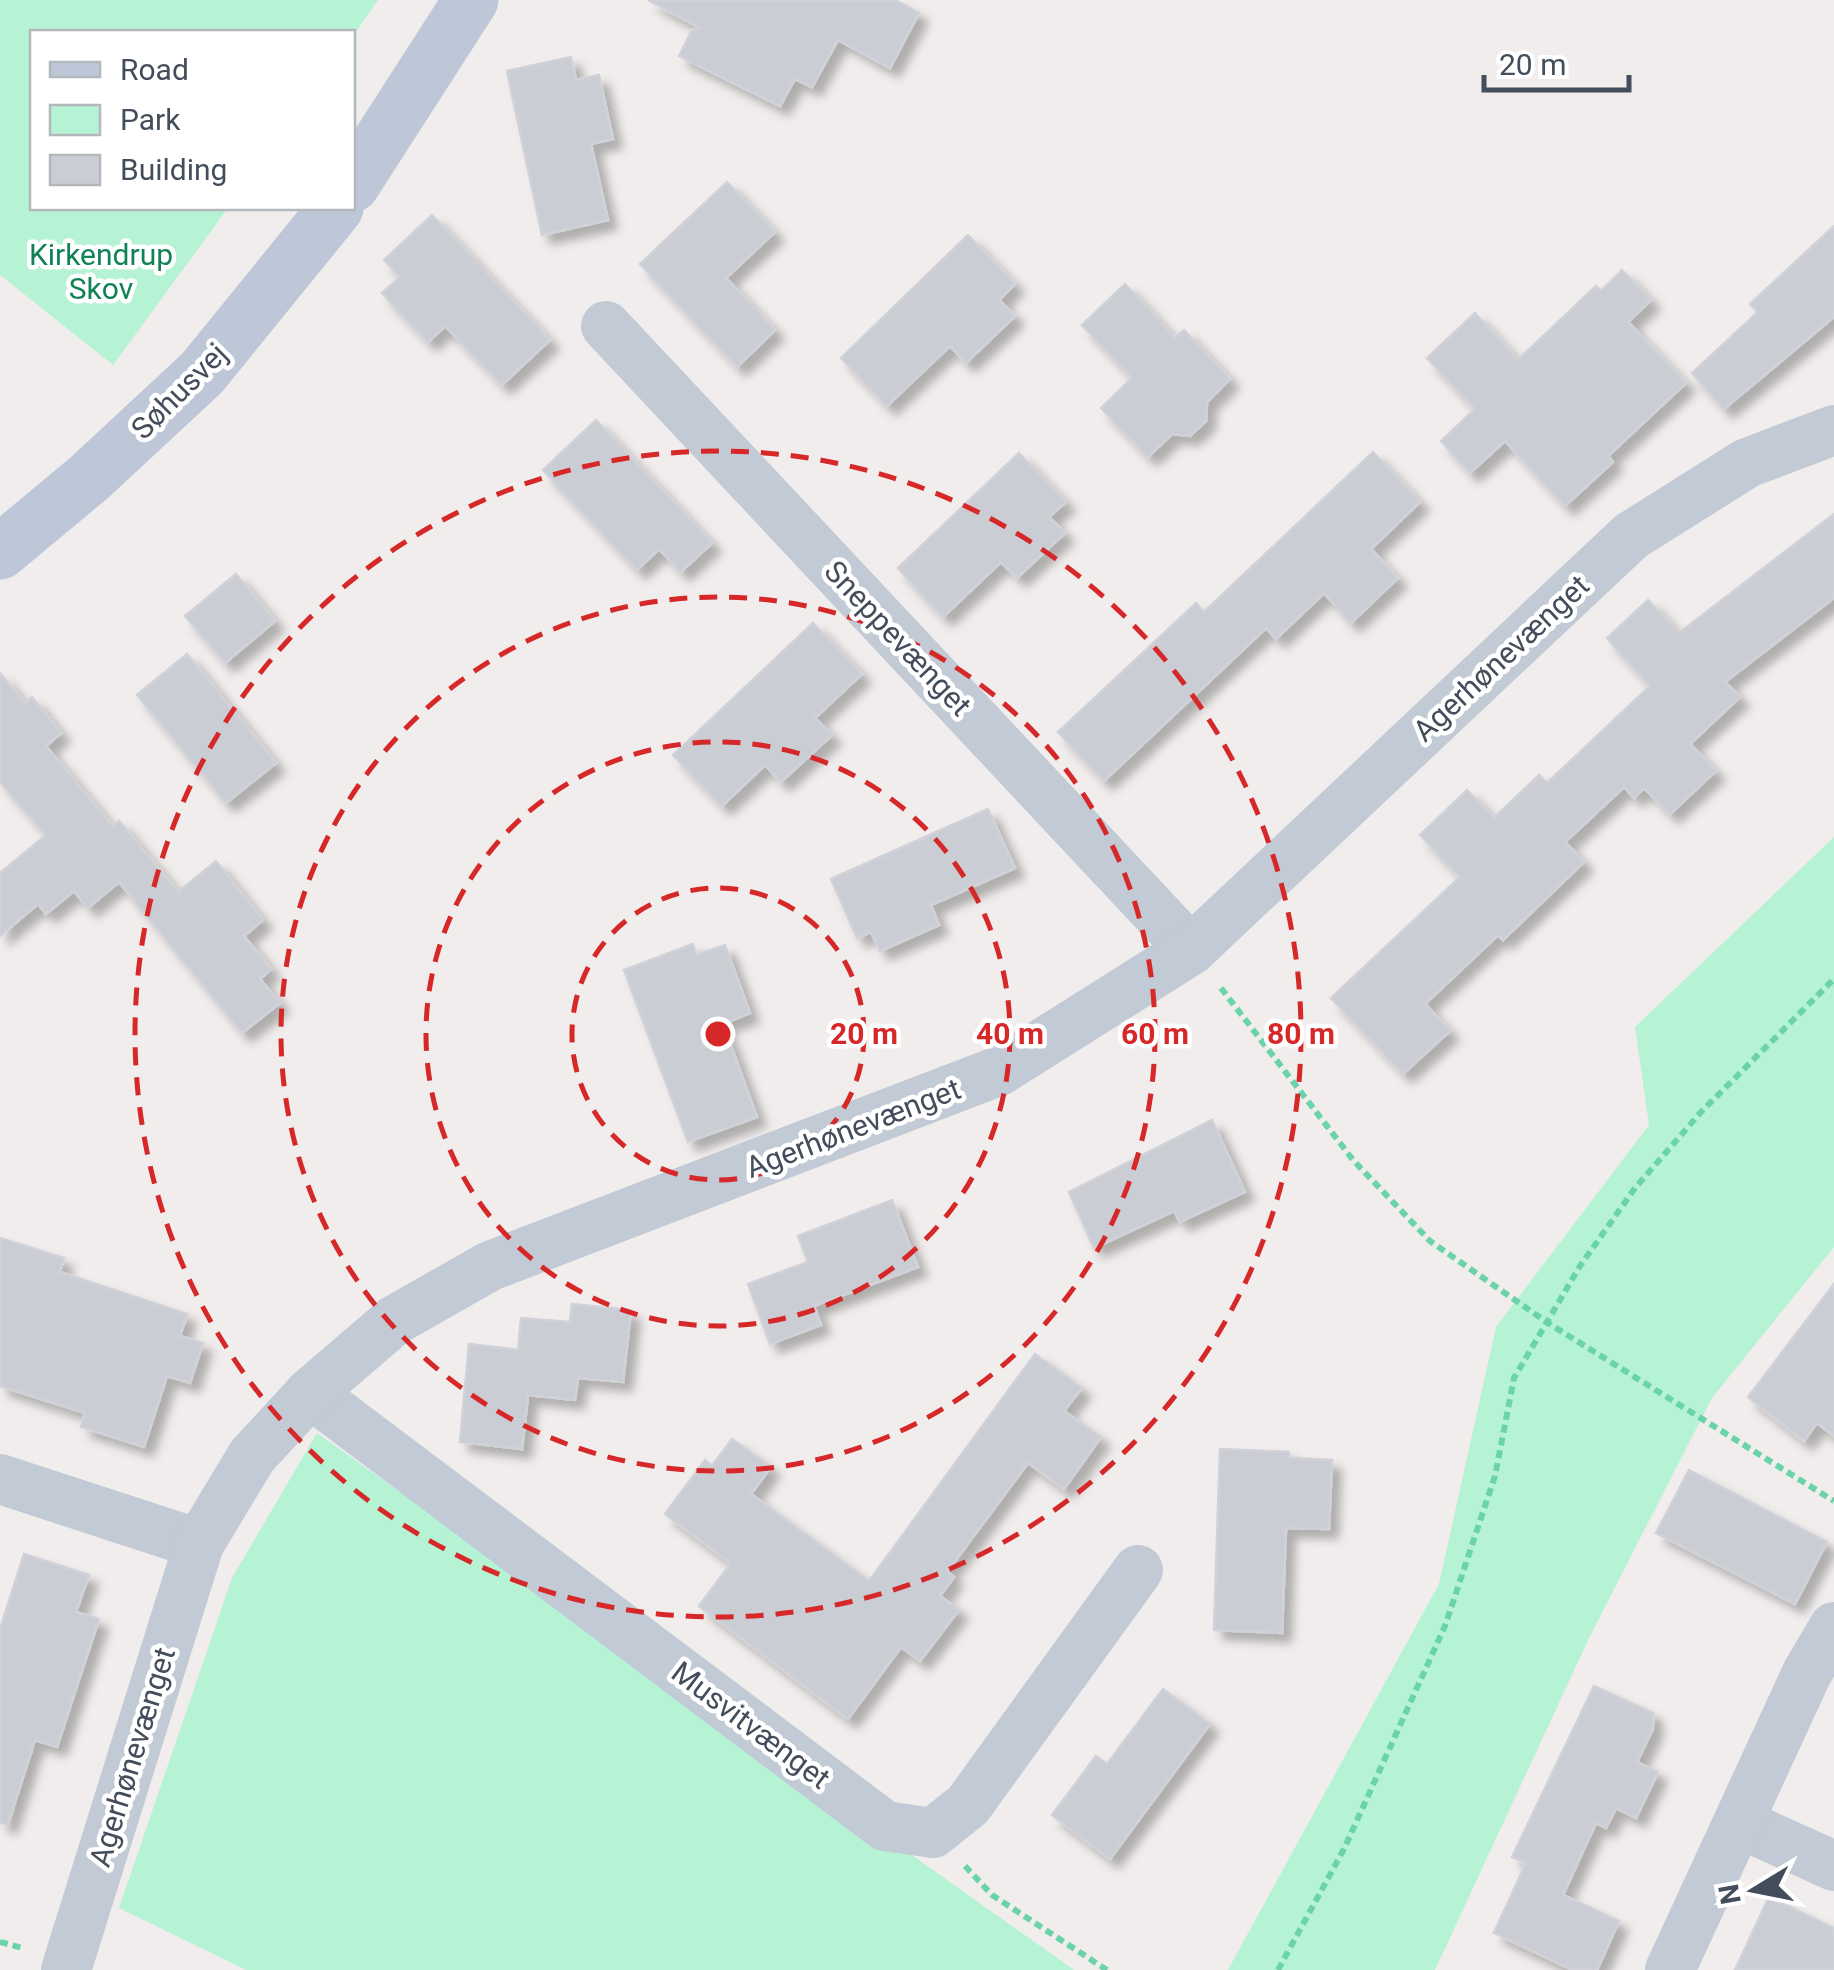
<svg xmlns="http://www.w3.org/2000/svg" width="1834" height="1970" viewBox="0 0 1834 1970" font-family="Roboto,sans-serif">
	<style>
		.green { fill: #b6f2d4 }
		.building { fill: #cbcdd5; stroke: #d0d1d9; stroke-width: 2.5; filter: url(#shadow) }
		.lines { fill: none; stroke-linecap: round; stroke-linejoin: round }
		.path { stroke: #6bd3ac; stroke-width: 6; stroke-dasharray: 8 5; stroke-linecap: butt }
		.street { stroke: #c1cad5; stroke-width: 50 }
		.secondary { stroke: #bdc7d8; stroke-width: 55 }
		.ring { fill: none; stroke: #d62828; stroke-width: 5; stroke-dasharray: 18 12 }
		.labels { text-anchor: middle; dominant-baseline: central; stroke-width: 9; stroke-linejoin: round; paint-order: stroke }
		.park-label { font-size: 30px; fill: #0f8256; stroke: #fff }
		.street-label { font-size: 30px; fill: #434d5b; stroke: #fff }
		.centre { fill: #d62828; stroke: #fff; stroke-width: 5 }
		.ring-label { font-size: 30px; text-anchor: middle; font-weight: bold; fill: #d62828; stroke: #fff; stroke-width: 9; stroke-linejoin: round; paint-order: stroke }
	</style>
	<defs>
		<filter id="shadow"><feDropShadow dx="9" dy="9" stdDeviation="5" flood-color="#0004"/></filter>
	</defs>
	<rect width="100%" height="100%" fill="#f0edec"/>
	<!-- green -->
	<g class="green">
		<path d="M0 0H378L353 36 32 32V208H228L113 365 0 275Z"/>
		<path d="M1834 837V1247L1712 1398 1590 1636 1435 1970H1228L1439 1584 1496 1327 1649 1125 1635 1027Z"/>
		<path d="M317 1433 1074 1970H246L119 1908 232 1578Z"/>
	</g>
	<!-- building -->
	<g class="building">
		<path d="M648 0H895L919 13 890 68 838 40 812 87 795 79 780 106 679 56 692 30 700 28Z"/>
		<path d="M571 57 576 80 599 75 613 139 591 144 608 220 542 235 507 71Z"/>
		<path d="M727 182 775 232 726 278 775 330 737 367 640 264Z"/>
		<path d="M432 215 550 340 502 385 445 326 428 342 382 293 400 277 384 260Z"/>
		<path d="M1834 226V317L1724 409 1692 373 1758 312 1750 304Z"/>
		<path d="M968 235 1015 284 999 300 1015 316 966 363 950 346 887 406 841 358Z"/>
		<path d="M1622 270 1651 300 1628 322 1686 383 1608 456 1613 462 1565 506 1505 441 1470 473 1441 441 1475 409 1427 358 1475 313 1518 360 1596 286 1601 291Z"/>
		<path d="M1125 284 1175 338 1184 330 1230 379 1207 402 1206 421 1190 436 1172 434 1148 457 1101 408 1132 378 1082 325Z"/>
		<path d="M596 420 712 543 681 572 659 549 637 570 543 470Z"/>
		<path d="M1373 452 1420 502 1371 549 1398 578 1351 623 1324 593 1276 639 1266 628 1104 781 1058 732 1196 603 1204 612Z"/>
		<path d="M1019 453 1066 502 1049 517 1065 533 1017 578 1001 562 943 617 898 568Z"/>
		<path d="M1834 514V598L1725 682 1740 697 1690 744 1716 771 1670 814 1644 788 1634 798 1624 787 1565 842 1584 862 1503 940 1498 935 1425 1004 1450 1031 1403 1074 1331 998 1460 877 1420 835 1467 790 1494 818 1539 775 1547 783 1650 686 1607 638 1648 600 1679 633Z"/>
		<path d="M236 574 275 621 225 663 185 616Z"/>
		<path d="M813 623 862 674 815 718 832 735 781 782 765 765 722 806 673 755Z"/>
		<path d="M187 654 276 763 226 803 137 695Z"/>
		<path d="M0 673 25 703 32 697 61 733 46 746 112 826 119 821 178 892 216 861 263 920 244 936 271 969 260 979 280 1003 242 1033 119 882 88 908 74 891 46 914 38 904 0 936V873L46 835 0 782Z"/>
		<path d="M988 809 1015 868 931 905 939 925 880 951 871 932 857 938 831 879Z"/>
		<path d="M693 944 696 955 725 945 750 1013 723 1024 757 1117 688 1142 624 970Z"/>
		<path d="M1212 1120 1245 1192 1180 1222 1174 1211 1094 1248 1069 1192Z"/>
		<path d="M892 1200 918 1267 814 1306 821 1325 770 1344 748 1284 808 1262 798 1236Z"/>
		<path d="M0 1238 64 1258 60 1272 187 1314 180 1336 203 1343 190 1383 167 1376 144 1447 81 1427 85 1413 0 1386Z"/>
		<path d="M1834 1284V1436L1817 1423 1804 1441 1748 1397Z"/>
		<path d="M572 1304 631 1310 623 1382 578 1378 575 1400 528 1395 522 1449 460 1442 469 1344 518 1350 521 1318 570 1322Z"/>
		<path d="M1035 1354 1082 1388 1064 1411 1101 1437 1064 1489 1028 1463 947 1572 954 1577 940 1596 959 1610 920 1661 901 1647 848 1719 699 1606 731 1563 665 1514 705 1460 712 1466 732 1439 771 1467 751 1494 869 1581Z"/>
		<path d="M1220 1449 1289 1452V1458L1332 1460 1329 1529 1286 1528 1282 1633 1214 1630Z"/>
		<path d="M1689 1470 1827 1542 1795 1604 1656 1533Z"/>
		<path d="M24 1554 89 1575 76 1612 99 1619 57 1747 35 1740 8 1824 0 1823V1629Z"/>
		<path d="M1594 1686 1653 1713V1729L1637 1762 1658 1772 1636 1818 1616 1808 1606 1828 1596 1823 1563 1895 1619 1921 1597 1970H1573L1494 1933 1526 1863 1512 1857Z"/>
		<path d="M1163 1689 1210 1724 1110 1859 1052 1815 1096 1756 1107 1764Z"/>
		<path d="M1769 1897 1834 1928V1970H1735Z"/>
	</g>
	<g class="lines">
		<!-- path -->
		<g class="path">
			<path d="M1221 988 1353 1160 1430 1241 1548 1323 1834 1501"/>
			<path d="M965 1866 992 1895 1107 1970"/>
			<path d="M0 1942 23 1948"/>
			<path d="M1278 1970 1344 1849 1445 1626 1495 1476 1514 1378 1580 1266 1635 1188 1702 1111 1834 979"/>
		</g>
		<!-- street -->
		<g class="street">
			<path d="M606 326 1191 950"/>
			<path d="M310 1393 885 1826 933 1833 968 1805 1138 1570"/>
			<path d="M0 1479 199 1544"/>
			<path d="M1739 1823 1834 1866"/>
			<path d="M66 1970 199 1544 252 1456 310 1393 395 1320 490 1266 999 1071 1191 950 1631 536 1747 463 1834 430"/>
			<path d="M1670 1970 1807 1673 1834 1627"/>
		</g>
		<!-- secondary -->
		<g class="secondary">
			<path d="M352 185 471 0"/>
			<path d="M0 552 89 478 202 373 336 208"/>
		</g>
	</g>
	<!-- distance rings -->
	<g class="ring">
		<circle cx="718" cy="1034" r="146"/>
		<circle cx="718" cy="1034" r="292"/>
		<circle cx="718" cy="1034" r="437"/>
		<circle cx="718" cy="1034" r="583"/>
	</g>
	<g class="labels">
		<!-- park labels -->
		<g class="park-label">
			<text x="101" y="254">Kirkendrup<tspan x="101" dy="34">Skov</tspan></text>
		</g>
		<!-- street labels -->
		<g class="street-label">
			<text transform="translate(179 391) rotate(-45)">Søhusvej</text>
			<text transform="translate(898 638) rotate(47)">Sneppevænget</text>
			<text transform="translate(1501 658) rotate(-43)">Agerhønevænget</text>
			<text transform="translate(853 1128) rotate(-21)">Agerhønevænget</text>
			<text transform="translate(751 1725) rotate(37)">Musvitvænget</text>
			<text transform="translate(132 1757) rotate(-73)">Agerhønevænget</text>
		</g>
	</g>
	<circle cx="718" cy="1034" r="15" class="centre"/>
	<g class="ring-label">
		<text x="864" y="1044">20 m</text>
		<text x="1010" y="1044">40 m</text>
		<text x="1155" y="1044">60 m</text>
		<text x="1301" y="1044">80 m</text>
	</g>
	<!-- legend -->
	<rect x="30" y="30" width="325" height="180" fill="#ffffff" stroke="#b4b8bd" stroke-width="2.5"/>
	<rect x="50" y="62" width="50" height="15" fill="#bdc7d8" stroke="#b4b8bd" stroke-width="2.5"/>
	<text x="120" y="80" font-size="30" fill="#434d5b">Road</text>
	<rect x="50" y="105" width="50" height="30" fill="#b6f2d4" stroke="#b4b8bd" stroke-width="2.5"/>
	<text x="120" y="130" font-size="30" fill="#434d5b">Park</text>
	<rect x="50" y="155" width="50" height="30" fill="#cbcdd5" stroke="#b4b8bd" stroke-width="2.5"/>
	<text x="120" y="180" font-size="30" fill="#434d5b">Building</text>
	<!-- north arrow -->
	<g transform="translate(1754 1890) rotate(260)" stroke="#ffffff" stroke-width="8" paint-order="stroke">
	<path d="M0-8L18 38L0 25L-18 38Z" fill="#434d5b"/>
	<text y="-15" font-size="28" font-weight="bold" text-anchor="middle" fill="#434d5b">N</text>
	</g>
	<!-- scale -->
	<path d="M1484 75v15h145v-15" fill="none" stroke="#434d5b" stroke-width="5"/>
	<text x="1499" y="75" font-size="30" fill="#434d5b" stroke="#ffffff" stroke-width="8" paint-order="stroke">20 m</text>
</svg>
